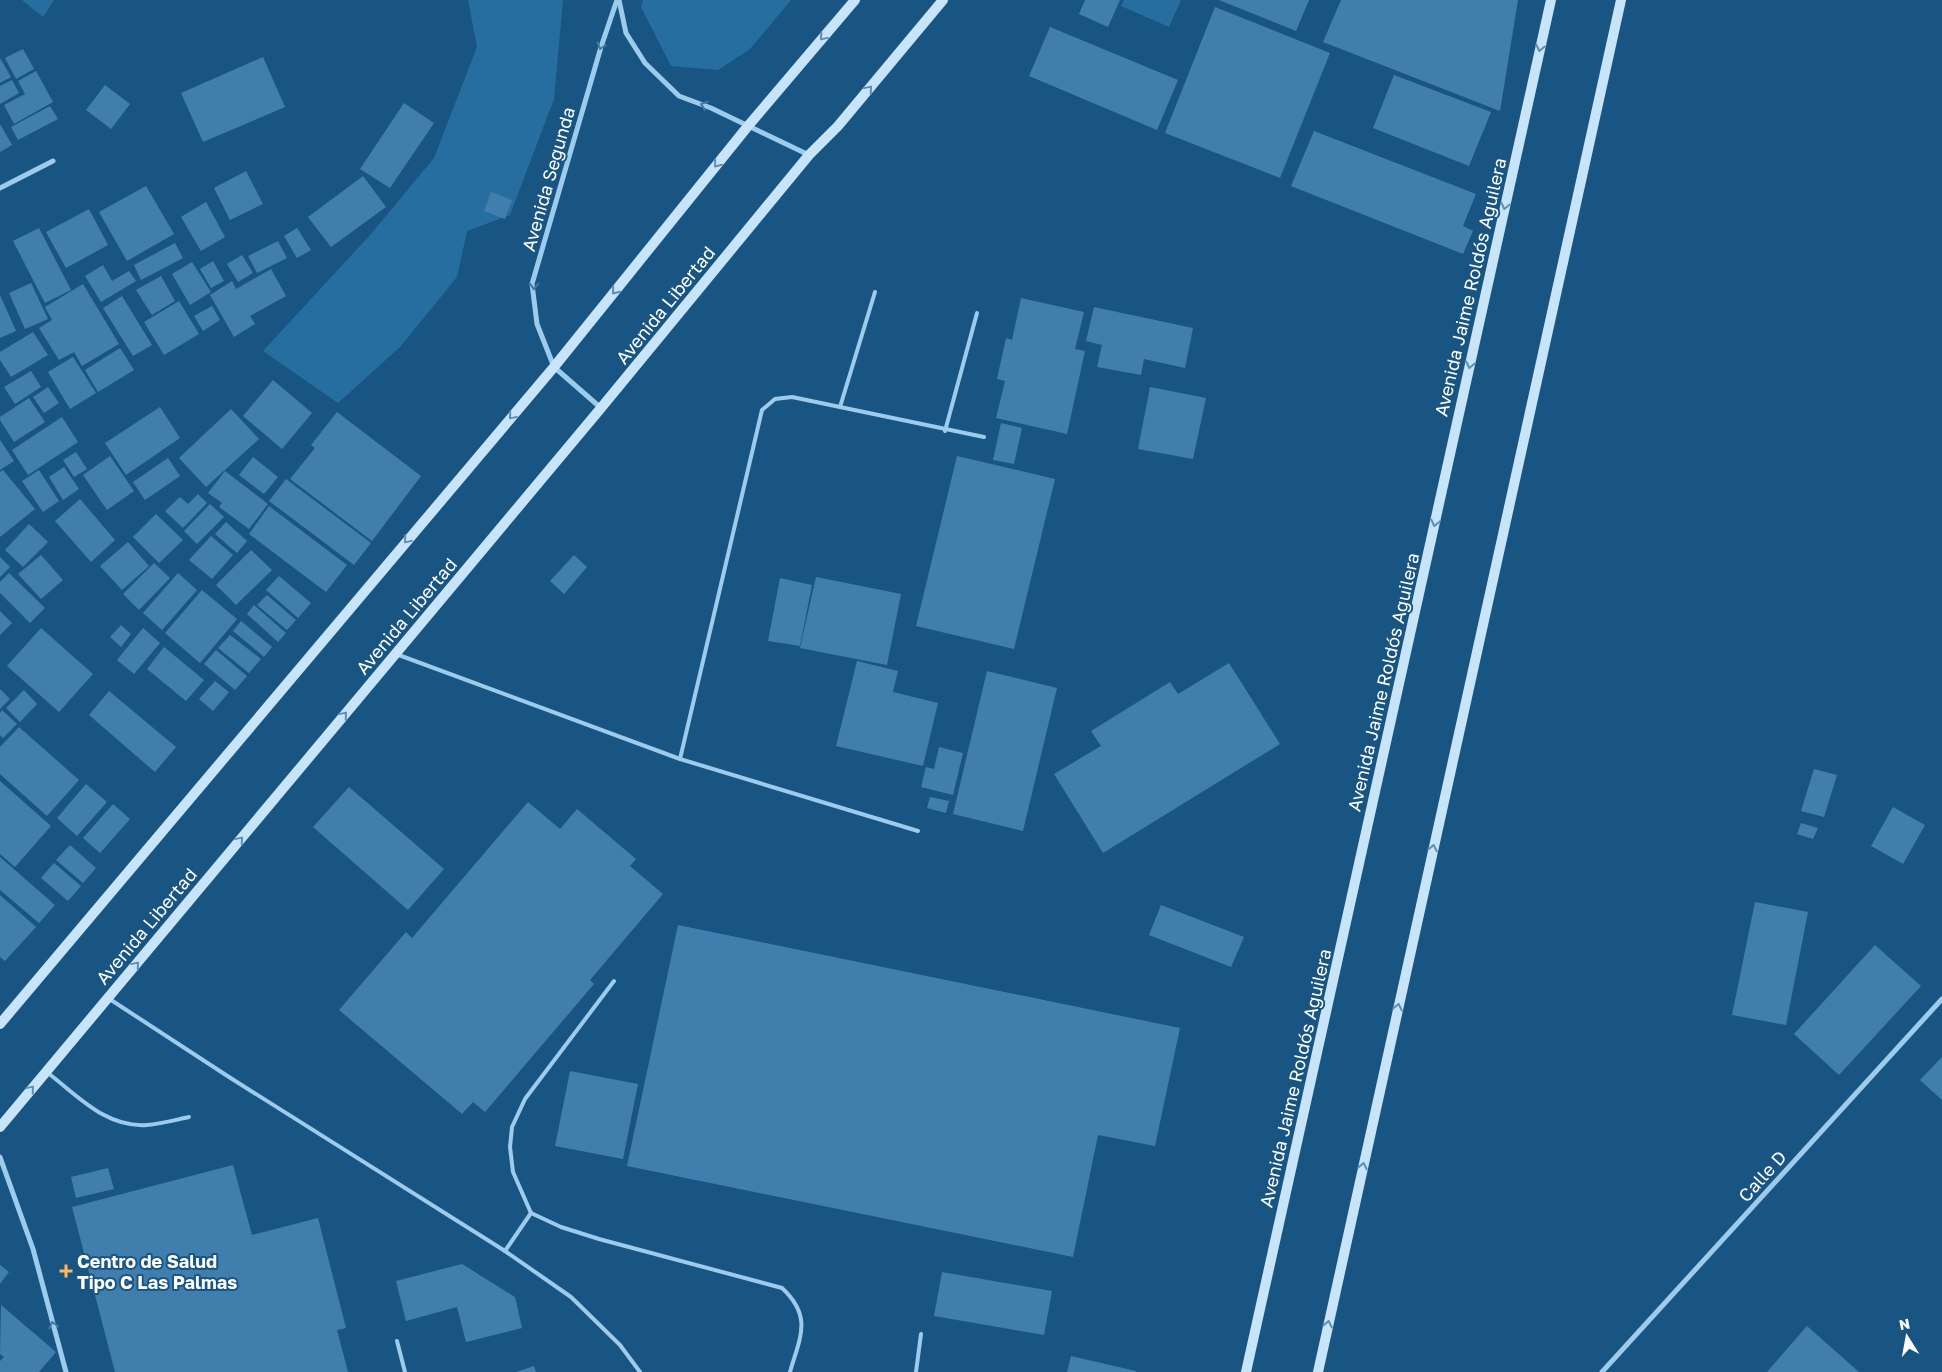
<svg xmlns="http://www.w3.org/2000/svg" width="1942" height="1372" viewBox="0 0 1942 1372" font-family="'Golos Text',sans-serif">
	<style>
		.green { fill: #276ea0 }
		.building { fill: #407fad }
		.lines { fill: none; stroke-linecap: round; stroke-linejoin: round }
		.lane { stroke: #9ccbec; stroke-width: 4 }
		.street { stroke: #9ccbec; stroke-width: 5 }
		.secondary { stroke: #c8e4f9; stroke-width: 10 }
		.oneway { stroke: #5e8eb2 }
		.oneway2 { stroke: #4078a2 }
		.poi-dot { fill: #ffb857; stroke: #185583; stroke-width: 2 }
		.labels { text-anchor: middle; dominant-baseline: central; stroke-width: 4; stroke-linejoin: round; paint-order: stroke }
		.street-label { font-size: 18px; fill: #fff; stroke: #185583 }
		.poi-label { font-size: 18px; font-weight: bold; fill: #fff; stroke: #185583; text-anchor: start }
	</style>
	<rect width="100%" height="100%" fill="#185583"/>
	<!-- green -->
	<g class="green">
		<path d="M22 0H54L43 17Z"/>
		<path d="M468 0H563L554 99 510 215 467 231 457 277 400 347 338 403 263 351 371 234 434 158 477 47Z"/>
		<path d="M643 0H791L750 49 718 70 671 66 641 7Z"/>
		<path d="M1124 0H1181L1169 27 1121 6Z"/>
	</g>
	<!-- building -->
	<g class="building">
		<path d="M1085 0H1120L1108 27 1079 14Z"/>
		<path d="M1219 0H1309L1296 31Z"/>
		<path d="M1341 0H1518L1500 111 1323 42Z"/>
		<path d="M1215 7 1330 53 1280 178 1165 133Z"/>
		<path d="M1050 27 1178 80 1157 130 1029 76Z"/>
		<path d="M23 49 34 69 16 79 5 58Z"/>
		<path d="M263 57 285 107 203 142 181 93Z"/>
		<path d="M0 58 11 77 0 83Z"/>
		<path d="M36 71 53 102 14 124 4 105 25 94 18 81Z"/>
		<path d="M1394 75 1491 112 1469 166 1373 128Z"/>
		<path d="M12 80 19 93 0 104V86Z"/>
		<path d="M105 85 130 104 111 129 86 110Z"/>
		<path d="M404 103 434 123 390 188 360 169Z"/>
		<path d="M50 106 58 119 18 140 11 127Z"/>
		<path d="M0 124 12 145 0 152Z"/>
		<path d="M1314 131 1476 194 1463 226 1473 231 1463 254 1291 186Z"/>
		<path d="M246 171 263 204 230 220 214 188Z"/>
		<path d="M363 176 386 207 331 247 308 217Z"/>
		<path d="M146 186 174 234 127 261 99 212Z"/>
		<path d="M491 192 512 200 505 219 484 211Z"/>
		<path d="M206 202 225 237 201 251 181 217Z"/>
		<path d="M89 209 108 245 66 268 46 232Z"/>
		<path d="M39 228 71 290 45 303 13 241Z"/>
		<path d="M297 228 311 250 297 258 284 236Z"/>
		<path d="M278 241 287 258 257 273 248 256Z"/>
		<path d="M175 243 183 258 141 280 134 265Z"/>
		<path d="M242 255 253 273 238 282 227 264Z"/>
		<path d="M213 261 224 281 211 288 200 269Z"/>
		<path d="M192 262 211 292 190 305 172 274Z"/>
		<path d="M103 265 112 281 129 271 136 281 101 302 85 276Z"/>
		<path d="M271 269 286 296 250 316 255 324 234 337 210 295 232 281 236 289Z"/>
		<path d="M161 276 175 301 152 315 136 290Z"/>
		<path d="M31 283 48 319 25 329 9 293Z"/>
		<path d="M83 284 119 344 82 366 74 352 59 360 39 328 52 320 45 307Z"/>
		<path d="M0 295 16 331 0 338Z"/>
		<path d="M122 296 152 345 133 356 103 308Z"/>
		<path d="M1021 298 1084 312 1075 349 1085 351 1067 434 996 418 1005 381 997 379 1006 338 1012 340Z"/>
		<path d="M179 301 199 334 164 355 144 322Z"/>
		<path d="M212 306 220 320 203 331 194 316Z"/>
		<path d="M1094 307 1193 328 1185 368 1144 359 1141 375 1097 367 1102 345 1086 341Z"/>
		<path d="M33 332 48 355 11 377 0 360V352Z"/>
		<path d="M120 348 134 370 98 392 85 370Z"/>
		<path d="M73 357 96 393 70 409 48 372Z"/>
		<path d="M31 371 41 387 15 404 4 387Z"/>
		<path d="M273 380 312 413 282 449 243 416Z"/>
		<path d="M48 387 59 403 44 413 33 397Z"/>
		<path d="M1150 387 1206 398 1193 459 1138 449Z"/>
		<path d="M29 398 45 422 14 442 0 420V417Z"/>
		<path d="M160 407 180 438 126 475 105 443Z"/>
		<path d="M231 409 259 439 206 487 179 458Z"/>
		<path d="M337 412 421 476 372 541 290 479 315 448 311 445Z"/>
		<path d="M62 417 78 442 28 475 12 450Z"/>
		<path d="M1001 423 1022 428 1014 464 993 460Z"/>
		<path d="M0 440 14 461 0 470Z"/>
		<path d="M76 452 87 469 74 477 63 460Z"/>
		<path d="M110 456 134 491 107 510 83 475Z"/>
		<path d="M957 456 1055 479 1014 649 916 626Z"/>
		<path d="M253 457 278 477 264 494 239 475Z"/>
		<path d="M168 458 180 476 145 500 133 482Z"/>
		<path d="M64 467 79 489 63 500 49 477Z"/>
		<path d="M3 470 35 509 0 537V472Z"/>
		<path d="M39 470 59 501 43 512 22 481Z"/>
		<path d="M225 471 268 504 249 529 219 507 222 503 208 493Z"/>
		<path d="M286 479 371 543 354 565 269 501Z"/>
		<path d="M198 494 207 503 183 528 165 511 180 497 188 504Z"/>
		<path d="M80 499 115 540 91 562 55 521Z"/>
		<path d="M210 504 224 517 197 544 184 531Z"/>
		<path d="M269 506 347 565 326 592 249 534Z"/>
		<path d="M156 514 183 540 159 563 133 537Z"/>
		<path d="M226 522 247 541 237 553 215 534Z"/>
		<path d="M29 524 48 542 23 567 5 550Z"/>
		<path d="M211 536 233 555 212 579 189 560Z"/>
		<path d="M128 542 149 566 122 590 100 566Z"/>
		<path d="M251 550 272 570 236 605 216 585Z"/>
		<path d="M41 555 63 580 41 599 18 574Z"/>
		<path d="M574 555 587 567 564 594 550 581Z"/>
		<path d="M0 557 10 567 0 577Z"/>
		<path d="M154 563 170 578 139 610 123 594Z"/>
		<path d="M9 573 45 608 30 623 0 593V582Z"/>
		<path d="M178 573 197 590 162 630 143 613Z"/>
		<path d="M279 576 311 603 298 618 266 590Z"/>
		<path d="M816 577 901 594 887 665 800 648Z"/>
		<path d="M780 578 812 585 800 646 768 641Z"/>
		<path d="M202 590 237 619 200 663 165 633Z"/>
		<path d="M267 595 296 620 287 630 257 605Z"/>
		<path d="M254 605 286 633 278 642 247 614Z"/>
		<path d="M0 611 12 623 0 635Z"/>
		<path d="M241 621 272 647 264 657 233 631Z"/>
		<path d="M121 625 131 634 121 647 110 637Z"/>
		<path d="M41 628 93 674 59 712 7 666Z"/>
		<path d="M143 628 160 643 134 674 117 660Z"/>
		<path d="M230 635 261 659 249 673 218 648Z"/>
		<path d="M164 647 204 680 186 701 147 669Z"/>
		<path d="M216 650 247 676 235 690 204 664Z"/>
		<path d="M857 661 898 671 893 692 938 703 923 766 836 746Z"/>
		<path d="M1229 663 1280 744 1103 853 1054 774 1101 746 1091 731 1170 682 1178 694Z"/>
		<path d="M987 671 1057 688 1023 831 953 814Z"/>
		<path d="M215 681 229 692 213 711 199 699Z"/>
		<path d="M0 689 10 699 0 709Z"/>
		<path d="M24 690 37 704 20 722 6 708Z"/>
		<path d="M109 691 176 747 155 772 89 715Z"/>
		<path d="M2 710 17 724 3 738 0 735V713Z"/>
		<path d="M19 727 79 780 47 816 0 774V747Z"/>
		<path d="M939 747 963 753 953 795 921 787 926 767 934 769Z"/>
		<path d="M1814 769 1837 775 1824 817 1801 811Z"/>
		<path d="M0 781 51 826 15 867 0 854Z"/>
		<path d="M86 784 107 802 77 836 57 818Z"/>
		<path d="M349 787 444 869 408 910 313 827Z"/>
		<path d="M930 797 949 801 946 813 927 808Z"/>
		<path d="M528 802 560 829 577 809 636 859 630 866 663 894 590 980 594 984 485 1112 473 1102 462 1114 339 1010 406 932 412 938Z"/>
		<path d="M113 804 130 819 100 853 83 838Z"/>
		<path d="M1893 807 1925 825 1903 864 1871 846Z"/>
		<path d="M1801 823 1818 828 1813 839 1797 834Z"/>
		<path d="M70 845 96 868 83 883 56 860Z"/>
		<path d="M0 857 55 905 39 923 0 890Z"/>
		<path d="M54 863 81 886 68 901 41 878Z"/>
		<path d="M0 895 36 927 5 961 0 957Z"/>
		<path d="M1755 902 1808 912 1786 1025 1732 1015Z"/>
		<path d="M1161 905 1244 937 1231 967 1149 935Z"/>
		<path d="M678 925 1180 1028 1155 1146 1098 1135 1073 1257 627 1166Z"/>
		<path d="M1875 945 1921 986 1839 1075 1794 1034Z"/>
		<path d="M1942 1057V1100L1920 1080Z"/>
		<path d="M570 1071 638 1084 623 1159 555 1146Z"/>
		<path d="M233 1165 252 1235 318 1218 346 1328 337 1330 348 1372H115L72 1207Z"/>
		<path d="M108 1168 114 1189 76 1198 71 1177Z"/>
		<path d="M462 1264 515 1297 522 1328 466 1342 457 1307 406 1321 396 1281Z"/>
		<path d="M0 1265 9 1272 0 1284Z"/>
		<path d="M942 1272 1052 1291 1044 1335 934 1316Z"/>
		<path d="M1 1305 56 1352 39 1372H0V1361L4 1357 0 1354Z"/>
		<path d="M1807 1326 1859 1372H1767Z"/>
		<path d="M1071 1356 1136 1371V1372H1067Z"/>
		<path d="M534 1366 536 1372H516Z"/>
	</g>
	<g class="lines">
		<!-- lane -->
		<g class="lane">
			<path d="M840 407 875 292"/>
			<path d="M945 431 977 313"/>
			<path d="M396 654 680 759 762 410 775 399 792 397 984 437"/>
			<path d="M680 759 918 831"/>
			<path d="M108 998 229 1077 505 1251 571 1297 620 1345 640 1372"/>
			<path d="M48 1073C78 1096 106 1128 147 1125 161 1124 175 1120 189 1117"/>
			<path d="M531 1213 513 1172 510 1147 512 1127 525 1099 614 981"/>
			<path d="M505 1251 531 1213 561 1227 599 1239 782 1288C813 1317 800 1337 790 1372"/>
			<path d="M397 1341 405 1372"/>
			<path d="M916 1372 921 1334"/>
		</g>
		<!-- street -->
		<g class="street">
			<path d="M619 0 626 33 645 63 679 96 711 108 809 155"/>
			<path d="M0 188 53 161"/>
			<path d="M601 408 554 367 537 324 532 284 601 47 617 0"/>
			<path d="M0 1157 33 1249 66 1372"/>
			<path d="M1602 1372 1942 999"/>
		</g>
		<!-- secondary -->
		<g class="secondary">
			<path d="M0 1024 554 367 748 126 855 0"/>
			<path d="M0 1127 601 408 809 155 838 126 943 0"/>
			<path d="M1246 1372 1551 0"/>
			<path d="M1318 1372 1621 0"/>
		</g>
	</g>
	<!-- one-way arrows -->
	<defs><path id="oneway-chevron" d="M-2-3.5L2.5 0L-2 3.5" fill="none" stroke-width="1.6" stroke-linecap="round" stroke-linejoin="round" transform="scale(1.25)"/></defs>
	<g class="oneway">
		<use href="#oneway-chevron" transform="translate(823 37) rotate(130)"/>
		<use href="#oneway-chevron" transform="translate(1540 48) rotate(103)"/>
		<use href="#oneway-chevron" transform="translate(869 89) rotate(-50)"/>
		<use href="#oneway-chevron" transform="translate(717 164) rotate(129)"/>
		<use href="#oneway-chevron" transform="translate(1505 206) rotate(103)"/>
		<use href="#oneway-chevron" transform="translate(615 291) rotate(129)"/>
		<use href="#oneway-chevron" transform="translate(1470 365) rotate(103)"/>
		<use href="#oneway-chevron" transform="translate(512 416) rotate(130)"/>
		<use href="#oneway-chevron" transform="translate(1435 523) rotate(103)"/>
		<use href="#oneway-chevron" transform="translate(407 540) rotate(130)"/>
		<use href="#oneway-chevron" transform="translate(344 715) rotate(-50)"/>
		<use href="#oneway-chevron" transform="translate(240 840) rotate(-50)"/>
		<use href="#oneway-chevron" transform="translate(1433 848) rotate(-78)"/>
		<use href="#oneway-chevron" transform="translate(136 965) rotate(-50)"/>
		<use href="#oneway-chevron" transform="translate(1398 1007) rotate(-78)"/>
		<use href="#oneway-chevron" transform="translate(31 1089) rotate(-50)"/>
		<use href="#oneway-chevron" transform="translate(1363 1166) rotate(-78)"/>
		<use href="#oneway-chevron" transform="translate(1328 1324) rotate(-78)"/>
	</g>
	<g class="oneway2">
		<use href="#oneway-chevron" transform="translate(601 46) rotate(108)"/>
		<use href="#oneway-chevron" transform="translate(704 105) rotate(-159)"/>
		<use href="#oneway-chevron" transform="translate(534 286) rotate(92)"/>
		<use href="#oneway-chevron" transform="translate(53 1325) rotate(-105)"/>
	</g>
	<!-- markers -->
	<path class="poi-dot" d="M63.5 1263.5h5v5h5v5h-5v5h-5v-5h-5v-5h5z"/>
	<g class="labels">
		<!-- street labels -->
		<g class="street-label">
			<text transform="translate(548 179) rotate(-74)">Avenida Segunda</text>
			<text transform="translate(1470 287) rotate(-77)">Avenida Jaime Roldós Aguilera</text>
			<text transform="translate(665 305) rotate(-51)">Avenida Libertad</text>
			<text transform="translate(406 616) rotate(-50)">Avenida Libertad</text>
			<text transform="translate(1383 682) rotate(-77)">Avenida Jaime Roldós Aguilera</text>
			<text transform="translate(146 926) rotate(-50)">Avenida Libertad</text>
			<text transform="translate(1295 1078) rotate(-77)">Avenida Jaime Roldós Aguilera</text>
			<text transform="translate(1762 1176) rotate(-48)">Calle D</text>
		</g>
		<!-- poi labels -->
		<g class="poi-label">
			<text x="77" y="1261">Centro de Salud<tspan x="77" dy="21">Tipo C Las Palmas</tspan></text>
		</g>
	</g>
	<!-- north arrow -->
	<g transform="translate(1907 1337) rotate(349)" stroke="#185583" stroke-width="4" paint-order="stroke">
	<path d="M0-4L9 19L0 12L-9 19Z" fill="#ffffff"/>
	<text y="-8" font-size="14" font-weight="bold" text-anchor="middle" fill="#ffffff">N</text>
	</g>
</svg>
